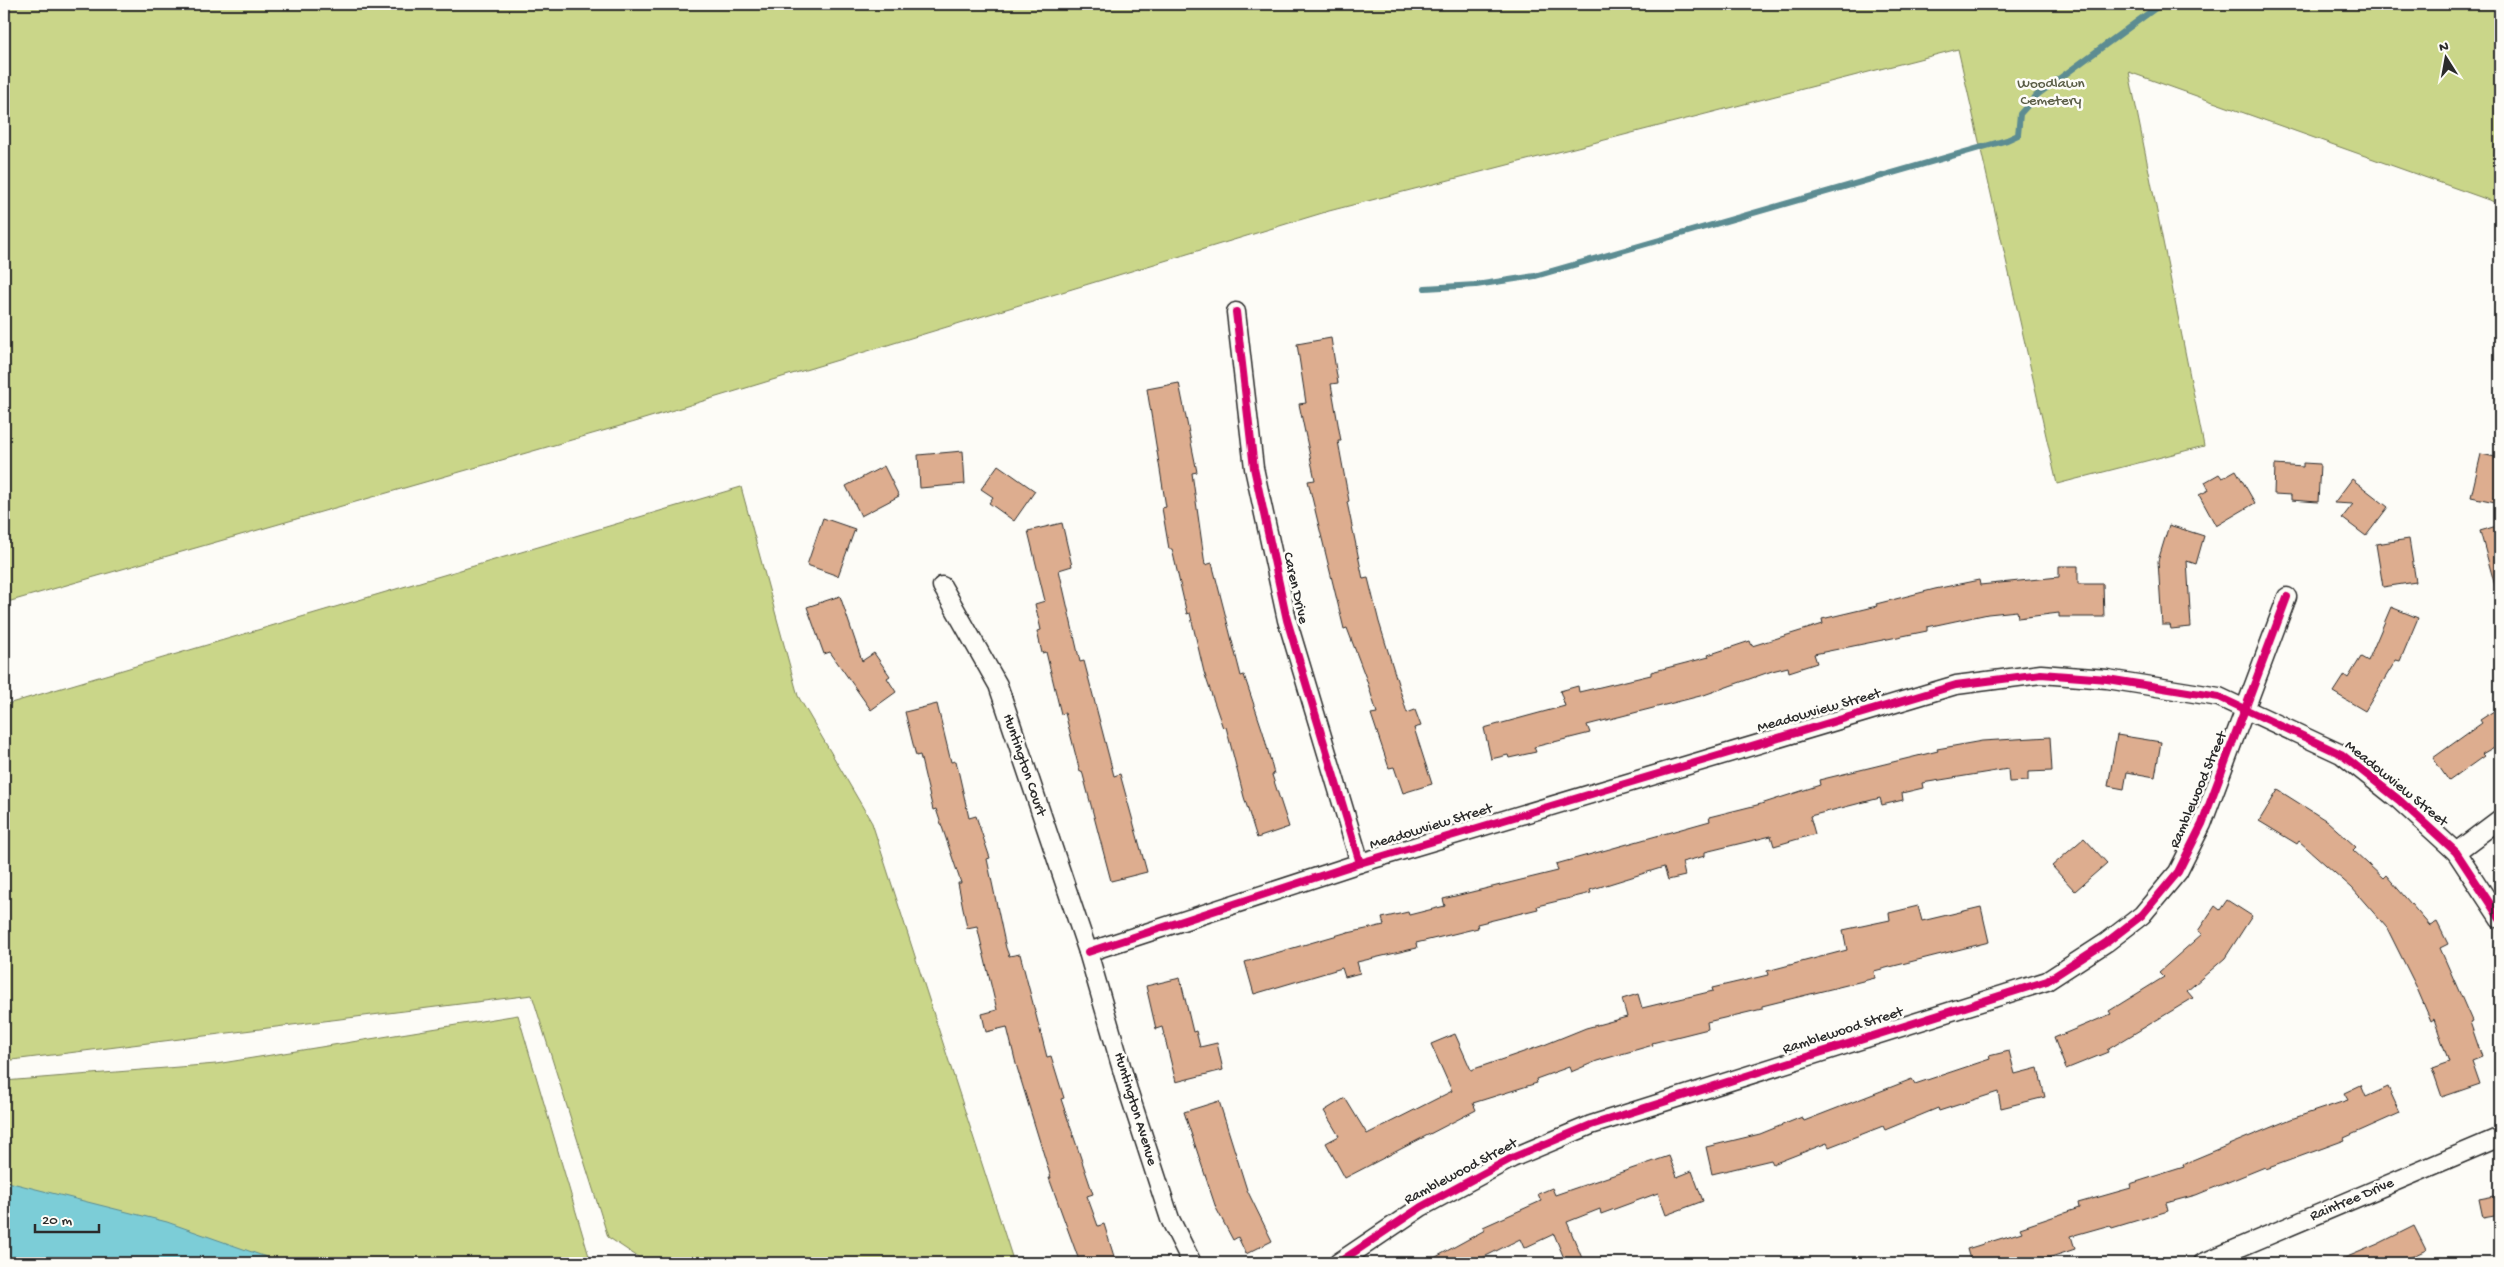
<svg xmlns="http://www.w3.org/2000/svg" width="2504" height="1267" viewBox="0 0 2504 1267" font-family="'Gochi Hand',sans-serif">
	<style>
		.green { fill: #cad689; stroke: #7a805a }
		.water { fill: #7ccdd7; stroke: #5c8c92 }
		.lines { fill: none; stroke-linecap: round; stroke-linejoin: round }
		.stream { stroke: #5c8c92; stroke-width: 6 }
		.building { fill: #ddad8f; stroke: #2b2b2b }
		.street-casing { stroke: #2b2b2b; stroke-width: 21 }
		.street { stroke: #fdfcf7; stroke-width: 18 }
		.cycleway-casing { stroke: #fdfcf7; stroke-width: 11 }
		.cycleway { stroke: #d6006c; stroke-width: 8 }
		.labels { text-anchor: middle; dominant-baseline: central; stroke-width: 5; stroke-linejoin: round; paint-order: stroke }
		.park-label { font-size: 15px; fill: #5b5e47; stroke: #fdfcf7 }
		.street-label { font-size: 15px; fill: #2b2b2b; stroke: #fdfcf7 }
	</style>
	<rect width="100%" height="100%" fill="#fdfcf7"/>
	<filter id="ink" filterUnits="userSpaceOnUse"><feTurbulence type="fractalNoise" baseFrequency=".02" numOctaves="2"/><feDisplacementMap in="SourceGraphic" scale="10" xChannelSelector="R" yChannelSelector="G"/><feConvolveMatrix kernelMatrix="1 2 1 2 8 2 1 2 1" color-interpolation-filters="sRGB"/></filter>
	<g filter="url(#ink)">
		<!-- green -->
		<g class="green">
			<path d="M4 4H2500V204L2129 72 2204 446 2057 484 1958 49 1329 211 634 422 4 603Z"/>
			<path d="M741 487 798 696 872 823 1014 1263H647L608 1237 532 995 4 1061V705Z"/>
			<path d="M518 1015 591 1263H4V1081L216 1064Z"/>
		</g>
		<!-- water -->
		<path class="water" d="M4 1181 167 1222 283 1263H4Z"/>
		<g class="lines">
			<!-- stream -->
			<path class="stream" d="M1425 288 1476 285 1535 276 2007 140 2018 135 2020 114 2037 95 2161 4"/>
		</g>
		<!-- building -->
		<g class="building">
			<path d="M1331 338 1338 383 1331 384 1341 441H1338L1349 501 1347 502 1363 579 1368 578 1379 622 1407 713 1415 710 1421 726 1414 728 1432 784 1403 793 1394 767 1389 768 1371 714 1377 713 1367 681 1347 628 1344 629 1308 481 1315 480 1299 404 1306 403 1297 344Z"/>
			<path d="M1179 383 1197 472 1192 473 1205 565 1212 563 1241 676 1244 675 1263 732 1274 774 1272 775 1289 827 1257 838 1244 797 1226 727 1223 728 1204 672 1190 613 1187 614 1172 549H1169L1162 508 1166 507 1147 389Z"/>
			<path d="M963 451 965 484 920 488 918 455Z"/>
			<path d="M2481 454 2500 458V503L2471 497Z"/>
			<path d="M2303 463 2320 464 2318 502 2291 500V495L2274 494 2275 465 2303 467Z"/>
			<path d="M998 465 1035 491 1014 521 989 503 993 497 981 489Z"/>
			<path d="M884 466 899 496 861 516 846 486Z"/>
			<path d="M2236 470 2255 503 2216 526 2199 495 2209 490 2205 482 2219 474 2222 478Z"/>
			<path d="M2352 479 2388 507 2366 536 2342 518 2353 504 2334 503Z"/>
			<path d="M823 518 855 529 838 576 807 565Z"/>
			<path d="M1062 523 1072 566 1059 570 1080 662 1084 661 1114 776 1120 774 1147 872 1111 881 1082 771 1080 772 1065 713 1061 714 1046 652 1042 653 1037 631 1041 630 1035 604 1045 601 1028 531Z"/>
			<path d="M2169 525 2204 536 2196 564 2187 561 2191 627 2171 629 2170 625H2162L2158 561Z"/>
			<path d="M2500 525V585L2495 586 2480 531Z"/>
			<path d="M2409 539 2416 582 2383 587 2376 544Z"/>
			<path d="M2059 566H2078V584H2103L2104 617H2059V613L2018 618 2017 611 1988 614 1927 627V631L1814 654 1817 663 1789 672 1788 667 1772 671 1704 695 1587 725 1590 733 1534 747 1536 752 1509 758 1508 755 1491 759 1484 728 1565 706 1560 691 1578 686 1579 692 1651 675V672L1709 657 1708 655 1750 641 1752 646 1823 624 1822 619 1877 606 1876 604 1935 589 1979 580 1980 585 2059 577Z"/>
			<path d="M840 596 862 661 874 653 890 676 887 678 896 692 871 710 830 652 824 654 807 607Z"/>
			<path d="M2391 607 2418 618 2400 661 2396 660 2365 711 2333 692 2344 675 2348 678 2361 657 2368 661Z"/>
			<path d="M937 704 951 762 956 761 969 818 976 816 990 858 987 859 1006 948 1009 956 1020 954 1047 1057 1051 1056 1064 1098 1061 1099 1093 1194 1087 1196 1098 1226 1104 1224 1116 1263H1080L1049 1178H1051L1016 1064 1007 1027 986 1032 982 1014 997 1010 977 926 967 928 958 883H961L936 809 933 810 920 755 916 756 905 712Z"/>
			<path d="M2500 707V753L2496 746 2482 754 2484 756 2449 781 2433 758 2482 723 2480 720Z"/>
			<path d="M2117 735 2161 742 2155 777 2127 772 2124 789 2108 786Z"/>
			<path d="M2050 737 2052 771 2028 772V781L2009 782 2008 769 1922 783 1923 788 1902 793 1903 800 1882 805 1880 798 1810 816 1815 834 1774 846 1771 836 1705 852V856L1682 862 1685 876 1668 880 1664 867 1590 890 1591 893 1537 906 1538 909 1477 924 1478 928 1416 943 1417 948 1357 962 1360 973 1345 977 1342 968 1254 994 1245 962 1348 932V933L1384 925 1382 918 1408 912 1409 915 1445 906 1443 899 1558 871 1556 864 1710 821 1709 817 1761 804 1820 785 1819 780 1938 751 1937 749 1982 741Z"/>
			<path d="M2278 790 2327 821 2356 847 2353 850 2383 878 2386 875 2430 926 2437 922 2448 944 2440 948 2472 1021 2470 1022 2482 1057 2472 1061 2480 1084 2442 1097 2432 1068 2449 1062 2434 1019 2431 1021 2416 986 2387 928 2352 888 2299 841 2297 844 2259 821Z"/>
			<path d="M2084 838 2107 863 2075 891 2052 866Z"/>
			<path d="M2227 900 2252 916 2225 958 2187 991 2193 998 2107 1050 2108 1052 2066 1069 2054 1038 2111 1014 2109 1011 2164 977 2159 972 2202 934 2198 931 2215 906 2220 910Z"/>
			<path d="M1918 906 1922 921 1981 907 1989 942 1874 971 1875 978 1762 1006V1009L1707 1022 1708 1029 1652 1043 1653 1045 1597 1061 1571 1072 1569 1067 1536 1079 1537 1083 1473 1103 1476 1110 1345 1178 1326 1143 1339 1136 1324 1111 1345 1098 1367 1134 1452 1091 1431 1044 1455 1034 1471 1070 1544 1045 1586 1028 1627 1017 1622 999 1638 994 1642 1008 1713 991 1712 988 1768 975 1767 971 1847 950 1843 930 1890 920 1889 913Z"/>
			<path d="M1180 978 1193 1032 1196 1031 1200 1047 1217 1043 1223 1070 1176 1082 1162 1027 1156 1029 1146 986Z"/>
			<path d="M2009 1051 2015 1074 2038 1068 2045 1097 2001 1108 1998 1092 1939 1111 1938 1108 1885 1130 1883 1126 1829 1147 1827 1143 1773 1164 1771 1160 1712 1174 1706 1147 1760 1134 1802 1117 1804 1121 1912 1079 1915 1084 1990 1059 1989 1056Z"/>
			<path d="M2361 1085 2366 1097 2388 1087 2400 1113 2344 1138 2345 1140 2266 1169 2265 1167 2196 1195 2166 1203 2168 1211 2112 1228 2110 1225 2071 1236 2075 1249 2033 1263H1971L1967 1249 2022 1232 2020 1228 2079 1208 2078 1203 2131 1188 2130 1184 2184 1167 2183 1164 2291 1119 2348 1100 2344 1093Z"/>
			<path d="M1219 1101 1247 1190 1272 1241 1246 1254 1238 1237 1233 1240 1216 1208 1184 1112Z"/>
			<path d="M1669 1156 1677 1177 1692 1171 1703 1201 1666 1215 1658 1193 1601 1214 1600 1209 1567 1222 1584 1263H1566L1554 1234 1524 1248 1520 1239 1472 1263H1425L1485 1230 1483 1227 1541 1201 1538 1194 1552 1188 1555 1195Z"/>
			<path d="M2500 1195V1215L2483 1218 2479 1199Z"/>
			<path d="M2414 1226 2426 1250 2409 1258 2411 1263H2333L2378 1244Z"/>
		</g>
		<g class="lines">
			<!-- street casing -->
			<g class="street-casing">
				<g id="street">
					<path d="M1236 312 1254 468 1287 620 1360 863"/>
					<path d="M942 586 998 685 1088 952 1128 1090 1170 1219 1192 1263"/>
					<path d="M2456 852 2500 819"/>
					<path d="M1088 952 1360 863 1956 685 2041 674 2107 679 2219 697 2341 754 2399 800 2456 852 2500 919"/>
					<path d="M1338 1263 1421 1207 1512 1158 1591 1125 2047 981 2107 942 2142 915 2178 872 2202 824 2287 597"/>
					<path d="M2203 1263 2500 1137"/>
				</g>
			</g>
			<!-- street -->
			<use href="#street" class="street"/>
			<!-- cycleway casing -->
			<g class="cycleway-casing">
				<g id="cycleway">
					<path d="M1236 312 1254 468 1287 620 1360 863"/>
					<path d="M1088 952 1360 863 1956 685 2041 674 2107 679 2219 697 2341 754 2399 800 2456 852 2500 919"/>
					<path d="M1338 1263 1421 1207 1512 1158 1591 1125 2047 981 2107 942 2142 915 2178 872 2202 824 2287 597"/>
				</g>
			</g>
			<!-- cycleway -->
			<use href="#cycleway" class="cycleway"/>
		</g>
	</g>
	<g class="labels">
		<!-- park labels -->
		<g class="park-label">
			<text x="2051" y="84">Woodlawn<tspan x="2051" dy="17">Cemetery</tspan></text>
		</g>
		<!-- street labels -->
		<g class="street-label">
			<text transform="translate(1295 588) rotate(77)">Caren Drive</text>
			<text transform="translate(1819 711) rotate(-16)">Meadowview Street</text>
			<text transform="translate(1024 765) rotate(71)">Huntington Court</text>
			<text transform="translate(2396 784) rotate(39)">Meadowview Street</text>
			<text transform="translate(2199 790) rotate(-67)">Ramblewood Street</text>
			<text transform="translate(1431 827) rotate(-17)">Meadowview Street</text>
			<text transform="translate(1843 1031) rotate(-18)">Ramblewood Street</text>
			<text transform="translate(1135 1109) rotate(73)">Huntington Avenue</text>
			<text transform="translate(1461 1172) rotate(-28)">Ramblewood Street</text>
			<text transform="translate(2352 1200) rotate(-23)">Raintree Drive</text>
		</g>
	</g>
	<!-- margin -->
	<rect width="2504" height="1267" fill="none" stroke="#fdfcf7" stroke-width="20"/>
	<rect x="10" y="10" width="2484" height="1247" fill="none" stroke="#2b2b2b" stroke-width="2" filter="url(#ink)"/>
	<!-- north arrow -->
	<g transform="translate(2446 58) rotate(349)" stroke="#fdfcf7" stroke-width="4" paint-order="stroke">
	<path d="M0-4L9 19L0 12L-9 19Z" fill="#2b2b2b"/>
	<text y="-8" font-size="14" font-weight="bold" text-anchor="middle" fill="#2b2b2b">N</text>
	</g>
	<!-- scale -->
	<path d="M35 1224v8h64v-8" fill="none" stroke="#2b2b2b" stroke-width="2.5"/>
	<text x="42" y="1224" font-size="15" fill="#2b2b2b" stroke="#fdfcf7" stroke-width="4" paint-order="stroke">20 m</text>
</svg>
